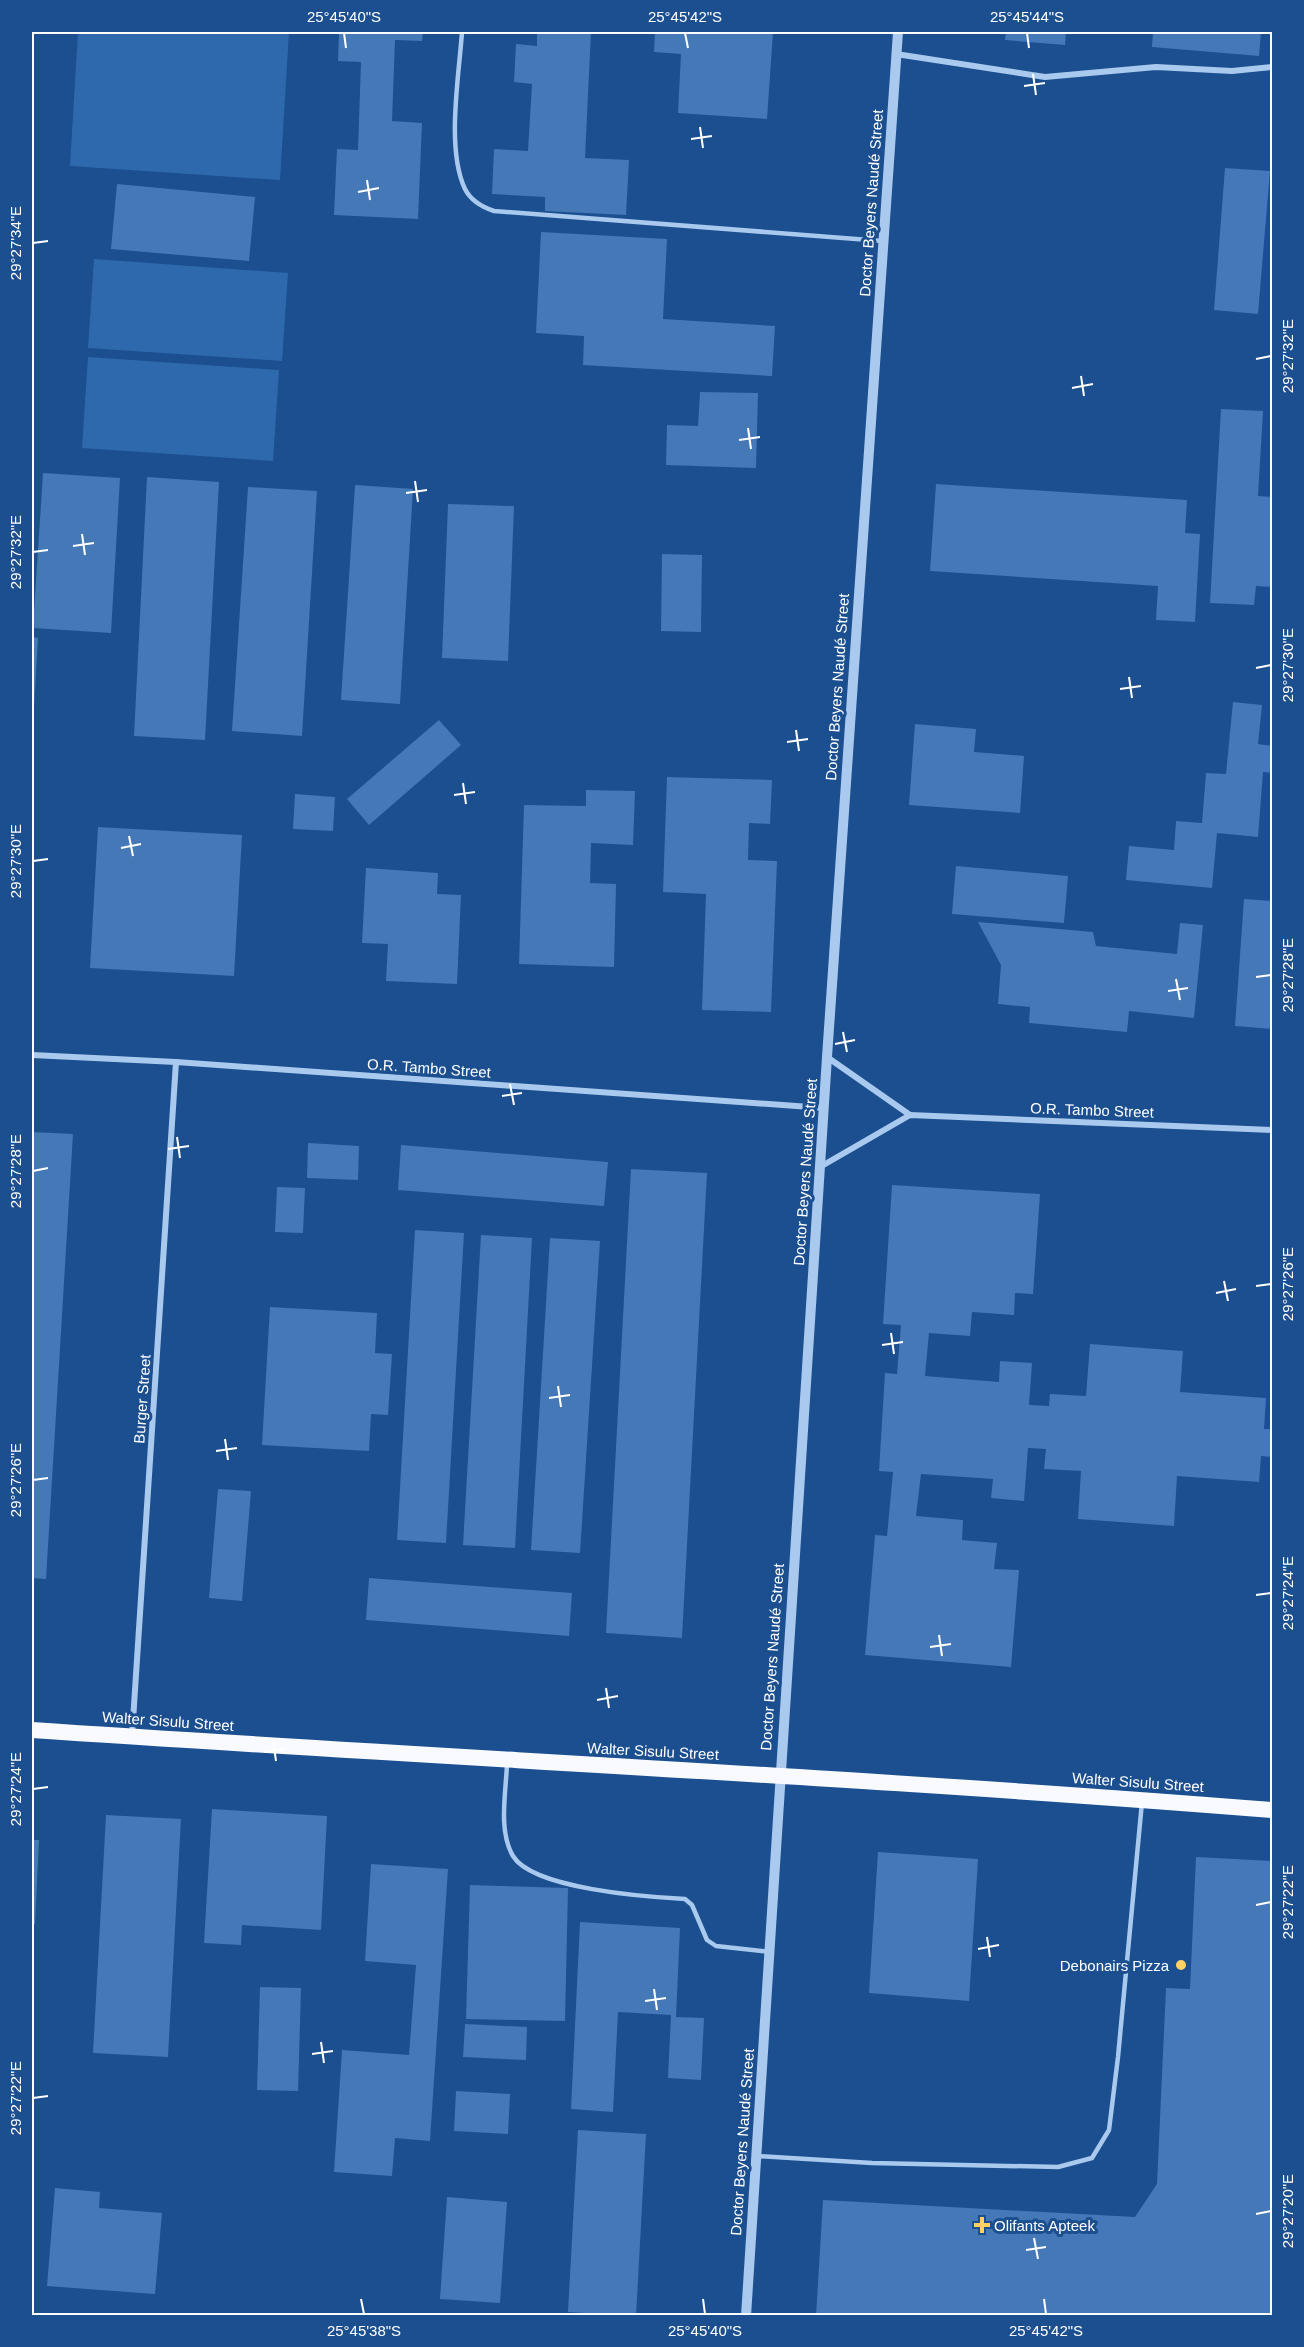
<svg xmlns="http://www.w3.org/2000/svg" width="1304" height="2347" viewBox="0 0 1304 2347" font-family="Helvetica,sans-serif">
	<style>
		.green { fill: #2e69ad }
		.building { fill: #4478b7 }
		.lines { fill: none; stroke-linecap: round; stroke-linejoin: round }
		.service { stroke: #a9c9ee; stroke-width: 4.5 }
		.minor { stroke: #a9c9ee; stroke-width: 6 }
		.tertiary { stroke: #a9c9ee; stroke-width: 10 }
		.trunk { stroke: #f8faff; stroke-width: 16 }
		.ticks { fill: none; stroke: #fff; stroke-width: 2 }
		.poi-dot { fill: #ffd166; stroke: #1b4f8f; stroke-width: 2 }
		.labels { text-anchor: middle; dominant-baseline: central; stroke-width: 6; stroke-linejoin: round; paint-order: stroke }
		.street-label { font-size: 15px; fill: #fff; stroke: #1b4f8f }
		.poi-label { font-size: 15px; fill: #fff; stroke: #1b4f8f; text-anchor: end }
		.neatline { fill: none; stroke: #fff; stroke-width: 2 }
		.ticks-label { font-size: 15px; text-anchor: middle; fill: #fff }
	</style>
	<rect width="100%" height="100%" fill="#1b4f8f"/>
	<!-- green -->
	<g class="green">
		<path d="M78 32H289L280 180 70 166Z"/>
		<path d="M94 259 288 273 282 361 88 348Z"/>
		<path d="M88 357 279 370 273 461 82 448Z"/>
	</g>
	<!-- building -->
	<g class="building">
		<path d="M339 32H423L422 41 395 40 392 121 422 123 418 219 334 215 337 149 358 150 361 62 338 61Z"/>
		<path d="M537 32H591L585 158 629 160 626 215 545 211V197L492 194 494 149 528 151 532 84 514 82 516 44 537 46Z"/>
		<path d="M655 32H773L767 119 678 113 681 54 654 52Z"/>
		<path d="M1006 32H1066L1065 45 1005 40Z"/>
		<path d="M1153 32H1261L1259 56 1152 47Z"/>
		<path d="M1225 168 1270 171 1258 314 1214 310Z"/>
		<path d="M117 184 255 197 249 261 111 249Z"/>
		<path d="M541 232 667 239 663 319 775 326 772 376 583 365 584 336 536 333Z"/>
		<path d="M700 392 758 393 756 468 666 465 667 425 698 426Z"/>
		<path d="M1221 409 1263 411 1258 496 1272 497V587L1256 586 1254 605 1210 603Z"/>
		<path d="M43 473 120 478 111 633 33 628Z"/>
		<path d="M147 477 219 482 205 740 134 736Z"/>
		<path d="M936 484 1187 500 1185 533 1200 534 1195 622 1156 620 1158 586 930 571Z"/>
		<path d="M355 485 413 489 400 704 341 700Z"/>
		<path d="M248 487 317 491 302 736 232 731Z"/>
		<path d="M448 504 514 506 508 661 442 658Z"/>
		<path d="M662 554 702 555 701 632 661 631Z"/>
		<path d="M32 637 38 638 33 724H32Z"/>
		<path d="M1233 702 1262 705 1258 744 1272 746V773L1263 772 1258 837 1217 833 1212 888 1126 880 1129 846 1174 850 1176 821 1202 823 1206 773 1226 774Z"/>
		<path d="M439 720 461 745 369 825 347 799Z"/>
		<path d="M915 724 976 729 974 752 1024 756 1020 813 909 805Z"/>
		<path d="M667 777 772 780 770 824 749 823 748 860 777 861 771 1012 702 1010 706 894 663 892Z"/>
		<path d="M586 790 635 791 633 845 591 843 590 883 616 884 614 967 519 964 524 805 586 806Z"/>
		<path d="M295 794 335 797 333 831 293 829Z"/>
		<path d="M98 827 242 835 234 976 90 968Z"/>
		<path d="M956 866 1068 876 1064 923 952 914Z"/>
		<path d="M366 868 438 873 437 894 461 895 457 984 386 981 388 944 362 943Z"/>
		<path d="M1244 899 1272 901V1029L1235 1026Z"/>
		<path d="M978 922 1093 932 1096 946 1177 954 1180 923 1203 925 1194 1018 1129 1011 1127 1032 1029 1023 1030 1007 998 1004 1001 965Z"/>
		<path d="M32 1132 73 1134 46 1579 32 1578Z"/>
		<path d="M308 1143 359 1146 358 1180 307 1178Z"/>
		<path d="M401 1145 608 1162 604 1206 398 1190Z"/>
		<path d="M631 1169 707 1173 682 1638 606 1633Z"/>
		<path d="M892 1185 1040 1194 1033 1294 1015 1293 1014 1315 972 1312 970 1336 929 1333 925 1376 999 1382 1000 1361 1032 1363 1029 1405 1049 1406 1050 1394 1086 1396 1090 1344 1183 1351 1180 1392 1266 1398 1264 1429H1272V1457L1261 1456 1259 1482 1177 1476 1174 1526 1078 1519 1081 1471 1044 1469 1046 1449 1028 1448 1024 1501 991 1498 993 1479 921 1474 916 1516 963 1520 962 1540 997 1543 994 1569 1019 1570 1011 1667 865 1655 875 1535 887 1536 893 1472 879 1471 885 1373 897 1374 901 1325 883 1324Z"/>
		<path d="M277 1187 305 1188 303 1233 275 1232Z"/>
		<path d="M415 1230 464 1233 446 1543 397 1540Z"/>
		<path d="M481 1235 532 1238 515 1548 463 1545Z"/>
		<path d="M550 1238 600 1241 580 1553 531 1550Z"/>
		<path d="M270 1307 377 1313 375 1353 392 1354 388 1415 371 1414 369 1451 262 1445Z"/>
		<path d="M218 1489 251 1491 242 1601 209 1598Z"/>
		<path d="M369 1578 572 1593 569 1636 366 1620Z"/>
		<path d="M212 1809 327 1816 321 1930 242 1925 241 1945 204 1943Z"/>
		<path d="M106 1815 181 1819 168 2057 93 2053Z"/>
		<path d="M32 1840H39L35 1924H32Z"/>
		<path d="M878 1852 978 1859 969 2001 869 1993Z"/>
		<path d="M1196 1857 1272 1861V2316H816L823 2200 1135 2217 1157 2184 1166 1988 1190 1989Z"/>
		<path d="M371 1864 448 1869 430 2141 395 2138 392 2176 334 2172 342 2050 409 2055 416 1965 365 1961Z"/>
		<path d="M470 1885 568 1888 565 2021 466 2019Z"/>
		<path d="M580 1922 680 1928 676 2017 704 2018 701 2080 668 2078 671 2015 618 2012 613 2112 571 2109Z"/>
		<path d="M260 1987 301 1988 298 2091 257 2090Z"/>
		<path d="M465 2024 527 2027 526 2060 463 2057Z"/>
		<path d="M456 2091 510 2094 508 2134 454 2131Z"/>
		<path d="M578 2130 646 2134 636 2316 568 2312Z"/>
		<path d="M55 2188 100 2192 99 2208 162 2213 155 2294 47 2286Z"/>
		<path d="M447 2197 507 2202 500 2303 440 2299Z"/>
	</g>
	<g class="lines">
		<!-- service -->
		<g class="service">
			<path d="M462 32C459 76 446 149 465 189 471 201 482 207 494 211L882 241"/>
			<path d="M507 1764C506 1792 498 1831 513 1856 533 1889 647 1897 685 1899L692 1905 707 1940 716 1946 770 1952"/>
			<path d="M756 2156 872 2163 1058 2167 1092 2158 1109 2130 1118 2057 1142 1802"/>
		</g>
		<!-- minor -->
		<g class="minor">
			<path d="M896 54 1045 77 1156 67 1232 71 1272 67"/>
			<path d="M32 1055 176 1062 824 1108"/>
			<path d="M827 1057 910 1115"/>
			<path d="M820 1167 910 1115 1272 1130"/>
			<path d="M132 1736 176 1062"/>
		</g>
		<!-- tertiary -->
		<path class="tertiary" d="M746 2316 827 1057 898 32"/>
		<!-- trunk -->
		<path class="trunk" d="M32 1730C445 1758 859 1777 1272 1810"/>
	</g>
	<!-- ticks -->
	<path class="ticks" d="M344 33 346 48M685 33 688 48M1027 33 1029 48M1033 74 1036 95M1024 86 1045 83M700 127 703 148M691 139 712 136M367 180 370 200M358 192 379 188M33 243 48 241M1256 359 1271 356M1081 376 1084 396M1072 388 1093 384M748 428 751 449M739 440 760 437M415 481 418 502M406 493 427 490M82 534 85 555M73 546 94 543M33 552 48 550M1256 668 1271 665M1129 677 1132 698M1120 689 1141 686M796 730 799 751M787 742 808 739M463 783 466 804M454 795 475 792M129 836 133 856M121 848 141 844M33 861 48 859M1256 977 1271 975M1176 979 1180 1000M1168 991 1188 988M843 1032 847 1052M835 1044 855 1040M510 1084 514 1105M502 1096 522 1093M177 1137 180 1158M168 1149 189 1146M33 1171 48 1168M1224 1281 1228 1301M1256 1286 1271 1284M1216 1293 1236 1289M891 1333 894 1354M882 1345 903 1342M558 1386 561 1407M549 1398 570 1395M225 1439 228 1460M216 1451 237 1448M33 1480 48 1478M1256 1595 1271 1593M939 1635 942 1656M930 1647 951 1644M606 1688 609 1708M597 1700 618 1696M273 1740 276 1761M264 1752 285 1749M33 1789 48 1787M1256 1905 1271 1902M987 1937 990 1957M978 1949 999 1945M654 1989 657 2010M645 2001 666 1998M321 2042 324 2063M312 2054 333 2051M33 2098 48 2096M1256 2214 1271 2211M1034 2238 1038 2259M1026 2250 1046 2247M361 2299 364 2314M703 2299 705 2314M1044 2299 1046 2314"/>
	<!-- markers -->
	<g class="poi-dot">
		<circle cx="1181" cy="1965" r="6"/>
		<path d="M979 2216h6v6h6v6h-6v6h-6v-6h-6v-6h6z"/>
	</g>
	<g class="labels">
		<!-- street labels -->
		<g class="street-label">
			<text transform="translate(871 203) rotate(-86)">Doctor Beyers Naudé Street</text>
			<text transform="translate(837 687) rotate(-86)">Doctor Beyers Naudé Street</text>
			<text transform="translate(429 1068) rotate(4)">O.R. Tambo Street</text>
			<text transform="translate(1092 1110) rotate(2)">O.R. Tambo Street</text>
			<text transform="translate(805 1172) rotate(-86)">Doctor Beyers Naudé Street</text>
			<text transform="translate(142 1399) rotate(-86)">Burger Street</text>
			<text transform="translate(772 1657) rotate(-86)">Doctor Beyers Naudé Street</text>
			<text transform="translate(168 1721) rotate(4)">Walter Sisulu Street</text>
			<text transform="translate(653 1751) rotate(3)">Walter Sisulu Street</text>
			<text transform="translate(1138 1782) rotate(4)">Walter Sisulu Street</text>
			<text transform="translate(742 2142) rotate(-86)">Doctor Beyers Naudé Street</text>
		</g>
		<!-- poi labels -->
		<g class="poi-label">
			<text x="1169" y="1965">Debonairs Pizza</text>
			<text x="994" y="2225" text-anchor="start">Olifants Apteek</text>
		</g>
	</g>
	<!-- border -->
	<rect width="1304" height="2347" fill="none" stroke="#1b4f8f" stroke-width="66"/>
	<rect x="33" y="33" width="1238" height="2281" class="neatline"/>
	<g class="ticks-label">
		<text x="344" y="22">25°45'40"S</text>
		<text x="685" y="22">25°45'42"S</text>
		<text x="1027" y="22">25°45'44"S</text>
		<text transform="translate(16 243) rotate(-90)" y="5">29°27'34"E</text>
		<text transform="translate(1288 356) rotate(-90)" y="5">29°27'32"E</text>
		<text transform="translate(16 552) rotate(-90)" y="5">29°27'32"E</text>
		<text transform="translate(1288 665) rotate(-90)" y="5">29°27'30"E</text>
		<text transform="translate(16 861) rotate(-90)" y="5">29°27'30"E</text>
		<text transform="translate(1288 975) rotate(-90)" y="5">29°27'28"E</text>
		<text transform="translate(16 1171) rotate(-90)" y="5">29°27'28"E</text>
		<text transform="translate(1288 1284) rotate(-90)" y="5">29°27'26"E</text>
		<text transform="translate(16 1480) rotate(-90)" y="5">29°27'26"E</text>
		<text transform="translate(1288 1593) rotate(-90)" y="5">29°27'24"E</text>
		<text transform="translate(16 1789) rotate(-90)" y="5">29°27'24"E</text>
		<text transform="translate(1288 1902) rotate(-90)" y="5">29°27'22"E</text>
		<text transform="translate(16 2098) rotate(-90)" y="5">29°27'22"E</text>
		<text transform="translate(1288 2211) rotate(-90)" y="5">29°27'20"E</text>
		<text x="364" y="2336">25°45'38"S</text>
		<text x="705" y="2336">25°45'40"S</text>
		<text x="1046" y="2336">25°45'42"S</text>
	</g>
</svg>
